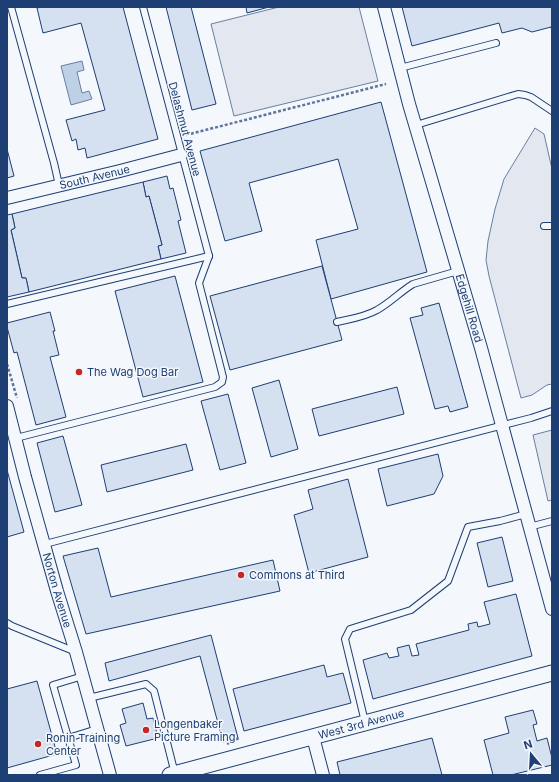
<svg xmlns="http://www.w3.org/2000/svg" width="559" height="782" viewBox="0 0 559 782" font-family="Inter,sans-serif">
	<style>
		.parking { fill: #e3e8f0; stroke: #687fa3 }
		.water { fill: #bed0e5; stroke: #687fa3 }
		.building { fill: #d5e0f0; stroke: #1d3f73 }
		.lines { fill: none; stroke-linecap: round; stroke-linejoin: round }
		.service-casing { stroke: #1d3f73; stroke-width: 8 }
		.minor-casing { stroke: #1d3f73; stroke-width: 14 }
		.tertiary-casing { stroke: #1d3f73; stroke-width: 17 }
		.path { stroke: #5e769c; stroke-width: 2.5; stroke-dasharray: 3 2; stroke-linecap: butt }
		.service { stroke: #f4f7fb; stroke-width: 6 }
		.minor { stroke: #f4f7fb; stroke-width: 12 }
		.tertiary { stroke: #f4f7fb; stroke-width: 15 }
		.poi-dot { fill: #c62828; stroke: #f4f7fb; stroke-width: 1.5 }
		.labels { text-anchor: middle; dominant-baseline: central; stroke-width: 3; stroke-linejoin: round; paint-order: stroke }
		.street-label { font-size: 11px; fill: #1d3f73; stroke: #f4f7fb }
		.poi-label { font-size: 11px; fill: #1d3f73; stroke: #f4f7fb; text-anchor: start }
	</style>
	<rect width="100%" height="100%" fill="#f4f7fb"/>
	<!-- parking -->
	<g class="parking">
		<path d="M279 7H359L378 81 234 116 211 24Z"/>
		<path d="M535 128 544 134 552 169V384L547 385 532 395 521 398 489 276 486 260 488 241 495 209 504 179Z"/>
		<path d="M552 430V500L548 501 533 435Z"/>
	</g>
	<!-- water -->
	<path class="water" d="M82 61 84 70 77 72 82 93 89 91 92 99 71 105 61 66Z"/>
	<!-- building -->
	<g class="building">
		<path d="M42 7H123L158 139 87 158 85 148 78 150 76 139 72 141 66 120 105 110 81 23 43 33 37 8Z"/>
		<path d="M166 7H191L216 104 192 110Z"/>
		<path d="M246 7H269L247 13Z"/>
		<path d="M402 7H552V32L551 27 532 32 522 28 502 33 499 23 412 46Z"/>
		<path d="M381 102 427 272 331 299 316 240 358 229 338 159 249 183 262 231 225 241 200 151Z"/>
		<path d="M7 149 14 176 7 178Z"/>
		<path d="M167 176 170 189 173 188 181 220 178 221 186 253 161 259 158 246 162 245 149 196 146 197 143 182Z"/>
		<path d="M143 182 146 197 149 196 162 245 158 246 161 259 29 292 26 278H22L11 230 15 228 12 214Z"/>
		<path d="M12 214 15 228 11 230 22 278H26L29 292 7 297V215Z"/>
		<path d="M322 266 342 340 230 370 210 296Z"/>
		<path d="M175 276 203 382 143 397 115 291Z"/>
		<path d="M439 303 468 407 450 412 448 406 435 409 410 318 423 315 421 308Z"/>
		<path d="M50 312 55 331H53L59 355 50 357 66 417 36 425 17 352 14 353 7 327V323Z"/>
		<path d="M279 380 298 449 271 457 252 388Z"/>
		<path d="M397 387 404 414 319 436 312 409Z"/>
		<path d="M228 394 246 463 220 470 201 401Z"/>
		<path d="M63 436 82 505 55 512 37 443Z"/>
		<path d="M186 444 193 470 107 492 101 465Z"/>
		<path d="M438 454 443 476 434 494 387 506 378 469Z"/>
		<path d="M7 470 24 532 7 537Z"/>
		<path d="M348 479 368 557 309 573 294 515 313 509 308 490Z"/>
		<path d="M502 537 513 581 488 587 477 543Z"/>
		<path d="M98 548 111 597 273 560 280 591 86 634 63 556Z"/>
		<path d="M516 594 532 656 373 699 363 660 387 653 389 658 399 656 397 648 409 645 412 656 419 655 416 644 469 630 468 624 477 622 478 627 490 624 484 602Z"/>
		<path d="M211 635 238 738 223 742 200 656 109 681 105 663Z"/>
		<path d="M324 665 327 677 343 673 351 703 244 731 233 689Z"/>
		<path d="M37 681 57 754 7 768V689Z"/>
		<path d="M143 703 147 719 153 718 158 738 126 746 120 725 126 723 122 709Z"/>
		<path d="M533 710 537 724 533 725 537 741 547 738 552 758V765L511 775H493L484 740 509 733 505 717Z"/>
		<path d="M432 738 442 775H340L337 762Z"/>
	</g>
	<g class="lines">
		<!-- service casing -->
		<g class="service-casing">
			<g id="service">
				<path d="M11 7 54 163 59 185"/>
				<path d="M143 7 209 256"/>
				<path d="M400 68 496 43"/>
				<path d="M416 125 518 94 525 95 531 97 552 111"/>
				<path d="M544 226H552"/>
				<path d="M7 304 209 256"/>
				<path d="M337 322C350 319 365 317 377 310 390 303 400 292 413 284L458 271"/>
				<path d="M16 438 215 387 222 382 223 377 199 283 209 256"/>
				<path d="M529 527 552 521"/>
				<path d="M45 544 531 418 552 411"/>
				<path d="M7 623 12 626 76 652"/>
				<path d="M89 698 146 684 154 691 175 774"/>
				<path d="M365 722 345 639 350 629 411 610 448 581 468 527 500 521 526 514"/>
				<path d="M68 738 97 729"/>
				<path d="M40 775 76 765 53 685 83 676"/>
			</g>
		</g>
		<!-- minor casing -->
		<g class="minor-casing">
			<g id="minor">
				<path id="s1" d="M384 7 409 104 481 348 552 609"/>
				<path id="s2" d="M7 198 120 171 181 155"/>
				<path id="s3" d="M7 406 25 477 57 591 76 652 110 775"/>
				<path d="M313 737 323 775"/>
			</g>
		</g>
		<!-- tertiary casing -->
		<g class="tertiary-casing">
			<g id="tertiary">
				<path id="s4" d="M170 775 552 673"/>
			</g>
		</g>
		<!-- path -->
		<g class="path">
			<path d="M186 135 386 84"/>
			<path d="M7 364 17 398"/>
			<path d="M227 744 239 738"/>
		</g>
		<!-- service -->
		<use href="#service" class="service"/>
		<!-- minor -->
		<use href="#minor" class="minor"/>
		<!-- tertiary -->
		<use href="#tertiary" class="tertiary"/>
	</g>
	<!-- markers -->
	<g class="poi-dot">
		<circle cx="79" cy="372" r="4"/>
		<circle cx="241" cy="575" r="4"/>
		<circle cx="146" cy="730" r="4"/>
		<circle cx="38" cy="744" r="4"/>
	</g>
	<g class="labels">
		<!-- street labels -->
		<g class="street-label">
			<text transform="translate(185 129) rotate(75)">Delashmut Avenue</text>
			<text stroke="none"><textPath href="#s2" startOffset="90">South Avenue</textPath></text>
			<text stroke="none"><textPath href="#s1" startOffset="313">Edgehill Road</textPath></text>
			<text stroke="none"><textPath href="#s3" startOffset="191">Norton Avenue</textPath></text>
			<text stroke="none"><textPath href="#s4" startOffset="198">West 3rd Avenue</textPath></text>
		</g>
		<!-- poi labels -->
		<g class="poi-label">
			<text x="87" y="372">The Wag Dog Bar</text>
			<text x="249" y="575">Commons at Third</text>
			<text x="154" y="724">Longenbaker<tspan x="154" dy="13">Picture Framing</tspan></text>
			<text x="46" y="738">Ronin Training<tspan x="46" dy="13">Center</tspan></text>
		</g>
	</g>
	<!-- border -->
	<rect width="559" height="782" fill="none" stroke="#1d3f73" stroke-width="16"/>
	<!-- north arrow -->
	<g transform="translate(531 754) rotate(342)" stroke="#f4f7fb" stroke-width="3" paint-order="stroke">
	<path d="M0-3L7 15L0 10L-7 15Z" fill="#1d3f73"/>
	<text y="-6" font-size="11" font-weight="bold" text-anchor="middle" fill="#1d3f73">N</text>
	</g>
</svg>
